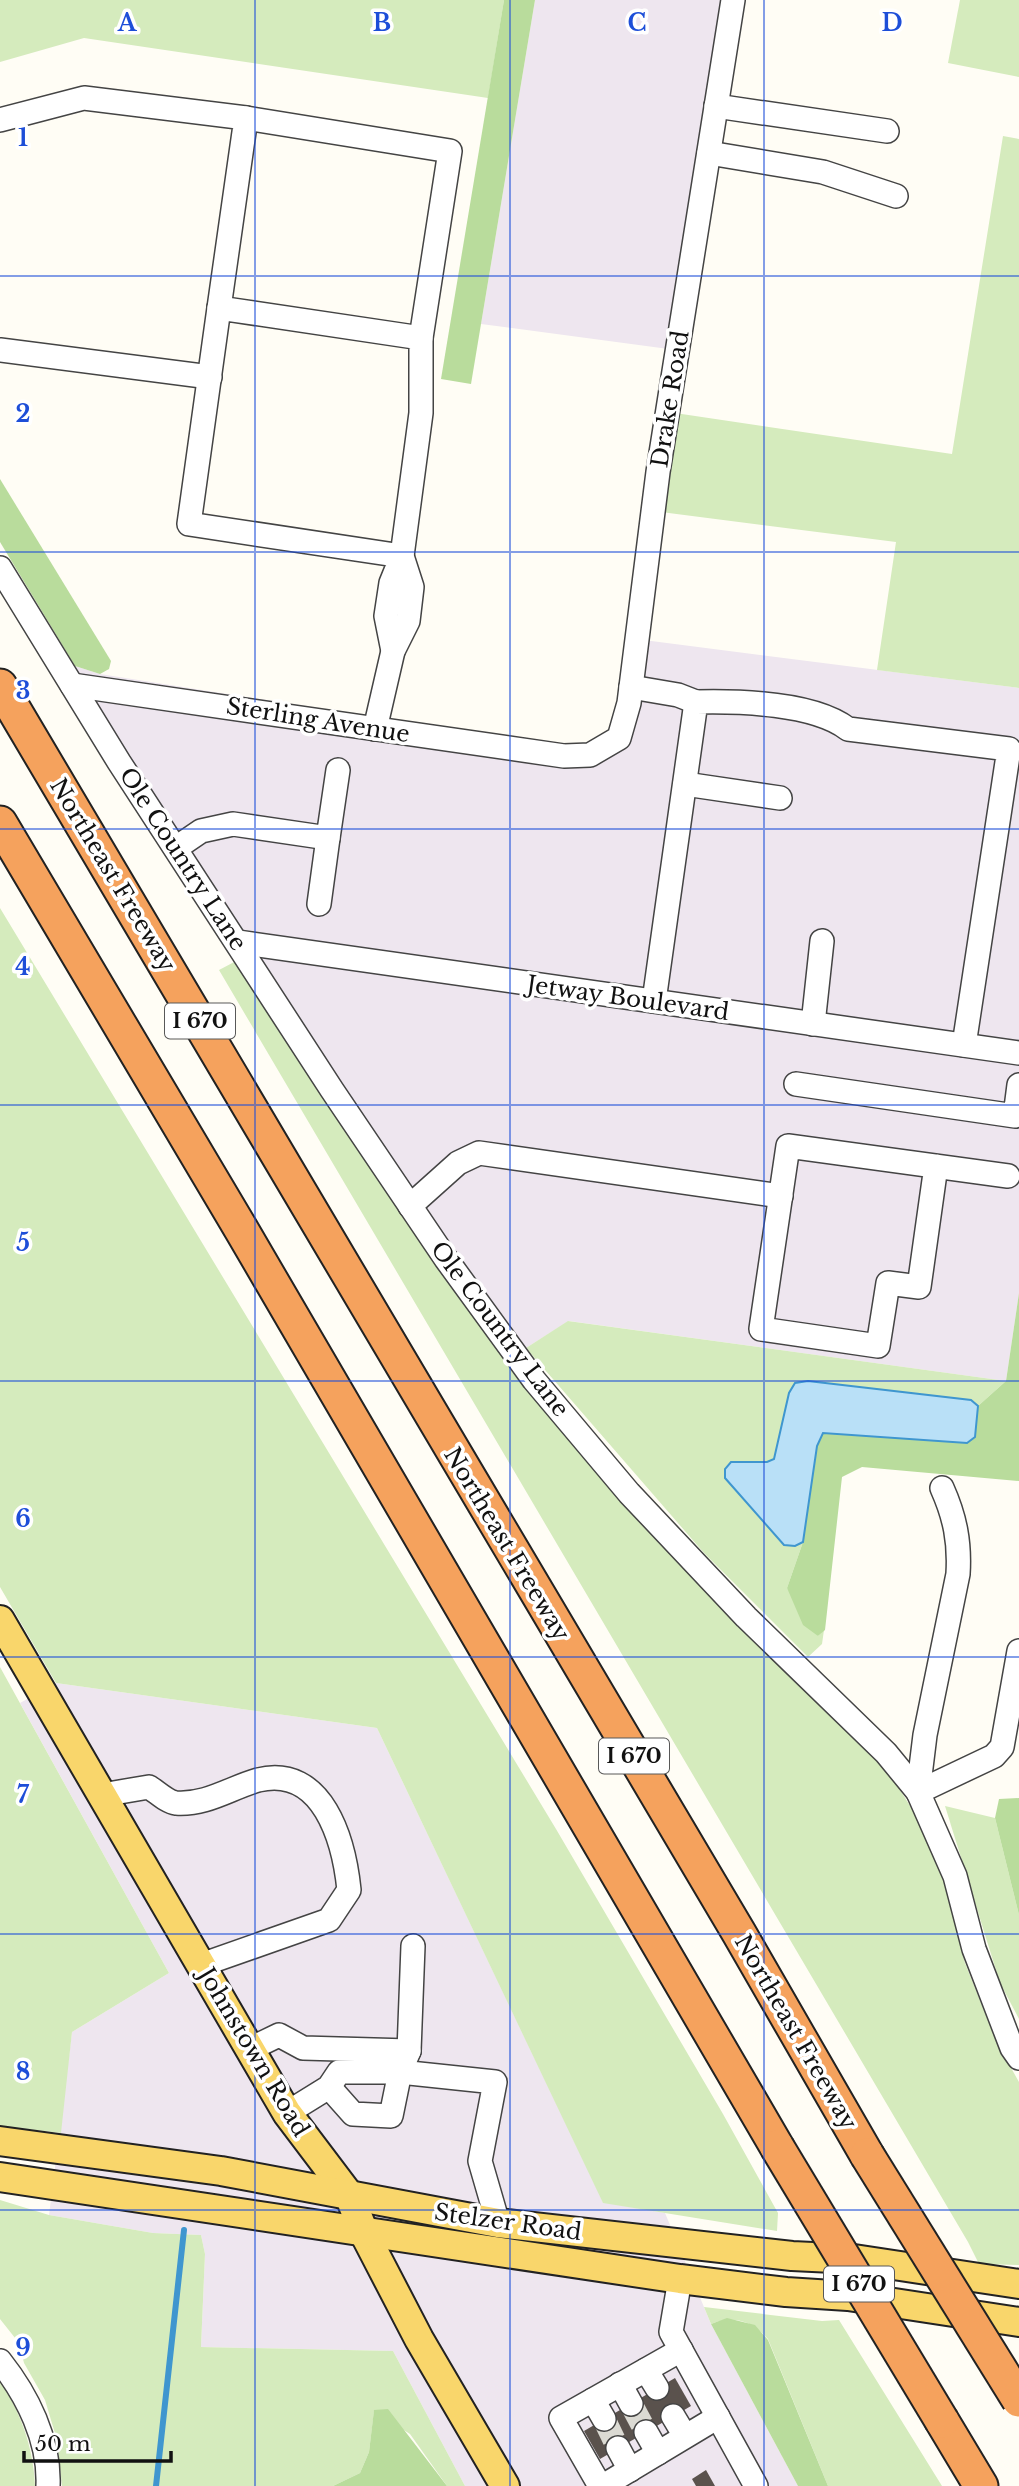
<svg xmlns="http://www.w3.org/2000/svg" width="1019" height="2486" viewBox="0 0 1019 2486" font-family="'Libre Baskerville',serif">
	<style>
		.industrial { fill: #eee6ef }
		.green { fill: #d5ebbd }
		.forest { fill: #b9dc9c }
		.water { fill: #b9e0f7; stroke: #3f96cf; stroke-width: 2 }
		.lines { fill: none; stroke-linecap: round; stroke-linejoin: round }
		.stream { stroke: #3f96cf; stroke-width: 6 }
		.building { fill: #5a524d }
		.minor-tunnel { stroke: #dbdad3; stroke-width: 23; stroke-dasharray: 23 11; stroke-linecap: butt }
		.minor-casing { stroke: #444; stroke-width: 26 }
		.major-casing { stroke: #222; stroke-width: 32 }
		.highway-casing { stroke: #222; stroke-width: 37 }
		.minor { stroke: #fff; stroke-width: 23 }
		.major { stroke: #f9d66b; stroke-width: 28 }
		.highway { stroke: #f5a25d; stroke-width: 33 }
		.highway-bridge-casing { stroke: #222; stroke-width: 37; stroke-linecap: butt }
		.highway-bridge { stroke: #f5a25d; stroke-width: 33 }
		.grid { fill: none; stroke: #1d4ed8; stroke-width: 2; stroke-opacity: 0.55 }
		.labels { text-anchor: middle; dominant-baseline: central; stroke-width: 7; stroke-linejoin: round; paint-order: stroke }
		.shield { fill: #fff; stroke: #585858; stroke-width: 2 }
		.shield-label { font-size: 21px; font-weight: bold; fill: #111 }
		.street-label { font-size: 23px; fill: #111; stroke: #fff }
		.grid-label { font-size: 23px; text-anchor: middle; font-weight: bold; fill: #1d4ed8; stroke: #fff; stroke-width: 7; stroke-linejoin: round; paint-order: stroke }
	</style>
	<rect width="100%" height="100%" fill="#fffdf5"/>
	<!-- industrial -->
	<g class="industrial">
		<path d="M535 0H731L676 350 481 324Z"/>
		<path d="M628 638 1019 688V1293L1006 1381 569 1321 507 1360 393 1198 54 680 75 666 100 674 567 747 597 741 611 728 620 705Z"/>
		<path d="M56 1683 377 1728 603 2202 665 2213 711 2324 798 2486H465L393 2351 201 2347 205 2254 201 2235 153 2233 49 2215 72 2032 169 1973 20 1703Z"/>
	</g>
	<!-- green -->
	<g class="green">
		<path d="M0 0H504L488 98 84 38 0 62Z"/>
		<path d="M960 0H1019V77L948 63Z"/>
		<path d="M1003 136 1019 139V688L877 670 896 542 661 512 675 413 952 454Z"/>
		<path d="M0 908 556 1829 723 2114 778 2213 777 2231 603 2203 377 1728 56 1683 0 1587Z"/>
		<path d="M238 960 507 1360 867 1749 890 1774 924 1828 943 1875 965 1963 997 2043 1019 2082V2265L979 2264 968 2242 219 970Z"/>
		<path d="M568 1321 1006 1381 978 1406 970 1400 789 1393 774 1459 767 1462H731L795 1546 803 1542 787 1588 818 1636 824 1630 822 1644 808 1657 704 1553 526 1348Z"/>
		<path d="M0 1667 169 1973 72 2032 61 2133 0 2126Z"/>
		<path d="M945 1806 995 1818 1019 1915V2019L1000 1983Z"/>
		<path d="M0 2200 49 2215 153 2233 201 2235 205 2254 201 2347 393 2351 465 2486H447L410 2434 374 2411 369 2452 360 2473 333 2486H62L57 2440 45 2400 24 2363 19 2343 0 2319Z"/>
		<path d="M704 2307 822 2321 839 2320 942 2486H828L768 2339C752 2321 734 2315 711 2324Z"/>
		<path d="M0 2380C21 2414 33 2446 35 2486H0Z"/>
	</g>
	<!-- forest -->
	<g class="forest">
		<path d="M504 0H535L471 384 441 379Z"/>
		<path d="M0 479 111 661 109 669 100 674 75 666 0 542Z"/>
		<path d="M1019 1293V1481L862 1467 842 1477 825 1630 818 1636 803 1625 787 1588 803 1542 817 1446 823 1433 967 1443 975 1437 978 1406 1006 1381Z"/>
		<path d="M1019 1798V1915L995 1818 999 1799Z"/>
		<path d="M727 2318 755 2325 768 2340 828 2486H798L711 2324Z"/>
		<path d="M388 2409 447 2486H333L360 2473 369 2452 374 2410Z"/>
	</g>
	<!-- water -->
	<path class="water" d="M808 1381 971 1400 978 1406 975 1437 967 1443 823 1433 817 1446 803 1542 795 1546 784 1545 725 1478V1469L731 1462H767L774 1459 789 1393 795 1383Z"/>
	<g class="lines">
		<!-- stream -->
		<path class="stream" d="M156 2486 184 2230"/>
	</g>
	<!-- building -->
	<g class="building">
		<path d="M675 2378 691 2406 600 2459 584 2431Z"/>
		<path d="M706 2470 715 2486H696L692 2479Z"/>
	</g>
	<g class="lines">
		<!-- minor-tunnel -->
		<g class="minor-tunnel">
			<path d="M631 2404 646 2432"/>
			<path d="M604 2419 618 2448"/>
		</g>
		<!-- minor casing -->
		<g class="minor-casing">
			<g id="minor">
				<path d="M716 106 887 131"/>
				<path d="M246 118 450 151 421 338"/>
				<path d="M0 120 84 98 246 118 219 308"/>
				<path d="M709 153 823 172 896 196"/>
				<path d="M0 350 210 377"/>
				<path d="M0 568 119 762 332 1090 446 1259 534 1380 629 1493 746 1617 886 1753 918 1792 955 1876 974 1949 1012 2048 1019 2058"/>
				<path d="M393 651 386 616 391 583 402 556 421 413V338L219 308 189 524 402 556"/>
				<path d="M72 685 564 756 590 755 619 738 629 703 658 472 733 0"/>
				<path d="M631 687 678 695 696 702"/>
				<path d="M375 729 393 651 408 621 412 587 402 556"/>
				<path d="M685 784 780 798"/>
				<path d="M176 848 201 831 233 824 328 838 338 770"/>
				<path d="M319 904 328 838"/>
				<path d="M238 942 1019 1053"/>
				<path d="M654 1001 696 702C739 701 814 703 848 729L1009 749 964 1045"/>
				<path d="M813 1024 822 941"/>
				<path d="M796 1084 1015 1116 1019 1085"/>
				<path d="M936 1166 919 1287 888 1283 878 1346 761 1329 788 1146 1008 1176"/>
				<path d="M410 1206 458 1163 479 1153 781 1196"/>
				<path d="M918 1792 925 1735 958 1574C960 1542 955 1517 942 1488"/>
				<path d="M918 1792 994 1756 1002 1747 1019 1651"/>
				<path d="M102 1795 149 1787C157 1792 167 1802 176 1803 207 1805 230 1788 258 1780 323 1764 344 1841 349 1890L329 1920 201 1965"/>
				<path d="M250 2049 279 2035 303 2048 409 2051"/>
				<path d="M329 2087 353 2114 391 2116 400 2072 409 2051 413 1946"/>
				<path d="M287 2113 329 2087 339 2072H400L495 2082 480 2161 498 2223"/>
				<path d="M680 2279 671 2332 756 2486"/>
				<path d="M0 2361C27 2395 50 2440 48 2486"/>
				<path d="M646 2370 657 2388"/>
				<path d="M620 2384 631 2404"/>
				<path d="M593 2400 604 2419"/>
				<path d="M673 2416 685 2436"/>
				<path d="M646 2432 658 2453"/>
				<path d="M618 2448 630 2470"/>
				<path d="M600 2486 561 2418 681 2350"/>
				<path d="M603 2486 718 2417"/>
			</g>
		</g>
		<!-- major casing -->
		<g class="major-casing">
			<g id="major">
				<path d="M0 1620 287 2113 349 2195 365 2235 419 2339 505 2486"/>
				<path d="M0 2141 221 2171 498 2223 792 2256 854 2259 1019 2284"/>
				<path d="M0 2177 680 2279 786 2292 848 2296 1019 2322"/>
			</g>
		</g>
		<!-- highway casing -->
		<g class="highway-casing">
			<g id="highway">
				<path d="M0 686 739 1933 867 2155"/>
				<path d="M0 823 241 1229 777 2147"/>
				<path d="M942 2421 981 2486"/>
			</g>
		</g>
		<!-- minor -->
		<use href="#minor" class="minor"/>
		<!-- major -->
		<use href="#major" class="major"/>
		<!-- highway -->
		<use href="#highway" class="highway"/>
		<!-- highway-bridge casing -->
		<g class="highway-bridge-casing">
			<g id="highway-bridge">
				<path d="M777 2147 942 2421"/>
				<path d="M867 2155 1019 2400"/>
			</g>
		</g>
		<!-- highway-bridge -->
		<use href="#highway-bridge" class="highway-bridge"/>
	</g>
	<!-- grid -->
	<path class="grid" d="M255 0V2486M510 0V2486M764 0V2486M0 276H1019M0 552H1019M0 829H1019M0 1105H1019M0 1381H1019M0 1657H1019M0 1934H1019M0 2210H1019"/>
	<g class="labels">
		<!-- shield labels -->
		<g class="shield">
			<rect x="165" y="1003.5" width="70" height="35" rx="5"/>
			<rect x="599" y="1738.5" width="70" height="35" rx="5"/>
			<rect x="824" y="2266.5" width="70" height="35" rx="5"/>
		</g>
		<g class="shield-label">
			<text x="200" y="1021">I 670</text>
			<text x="634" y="1756">I 670</text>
			<text x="859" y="2284">I 670</text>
		</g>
		<!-- street labels -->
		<g class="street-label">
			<text transform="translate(670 399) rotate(-81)">Drake Road</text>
			<text transform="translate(318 720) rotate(9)">Sterling Avenue</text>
			<text transform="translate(183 859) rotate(57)">Ole Country Lane</text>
			<text transform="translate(113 875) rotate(59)">Northeast Freeway</text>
			<text transform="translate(628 998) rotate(8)">Jetway Boulevard</text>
			<text transform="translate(500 1329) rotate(53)">Ole Country Lane</text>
			<text transform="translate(507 1544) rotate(59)">Northeast Freeway</text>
			<text transform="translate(796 2032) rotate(60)">Northeast Freeway</text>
			<text transform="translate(254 2052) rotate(59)">Johnstown Road</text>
			<text transform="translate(508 2222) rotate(8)">Stelzer Road</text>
		</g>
	</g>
	<g class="grid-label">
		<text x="127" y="31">A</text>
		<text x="382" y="31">B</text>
		<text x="637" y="31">C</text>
		<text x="892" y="31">D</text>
		<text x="23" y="146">1</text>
		<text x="23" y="422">2</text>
		<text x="23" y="699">3</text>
		<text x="23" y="975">4</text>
		<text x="23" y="1251">5</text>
		<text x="23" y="1527">6</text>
		<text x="23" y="1803">7</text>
		<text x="23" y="2080">8</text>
		<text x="23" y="2356">9</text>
	</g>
	<!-- scale -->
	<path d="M24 2451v10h147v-10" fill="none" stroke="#111111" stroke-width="3.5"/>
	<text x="35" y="2451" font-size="21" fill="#111111" stroke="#ffffff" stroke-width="5" paint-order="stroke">50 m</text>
</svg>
